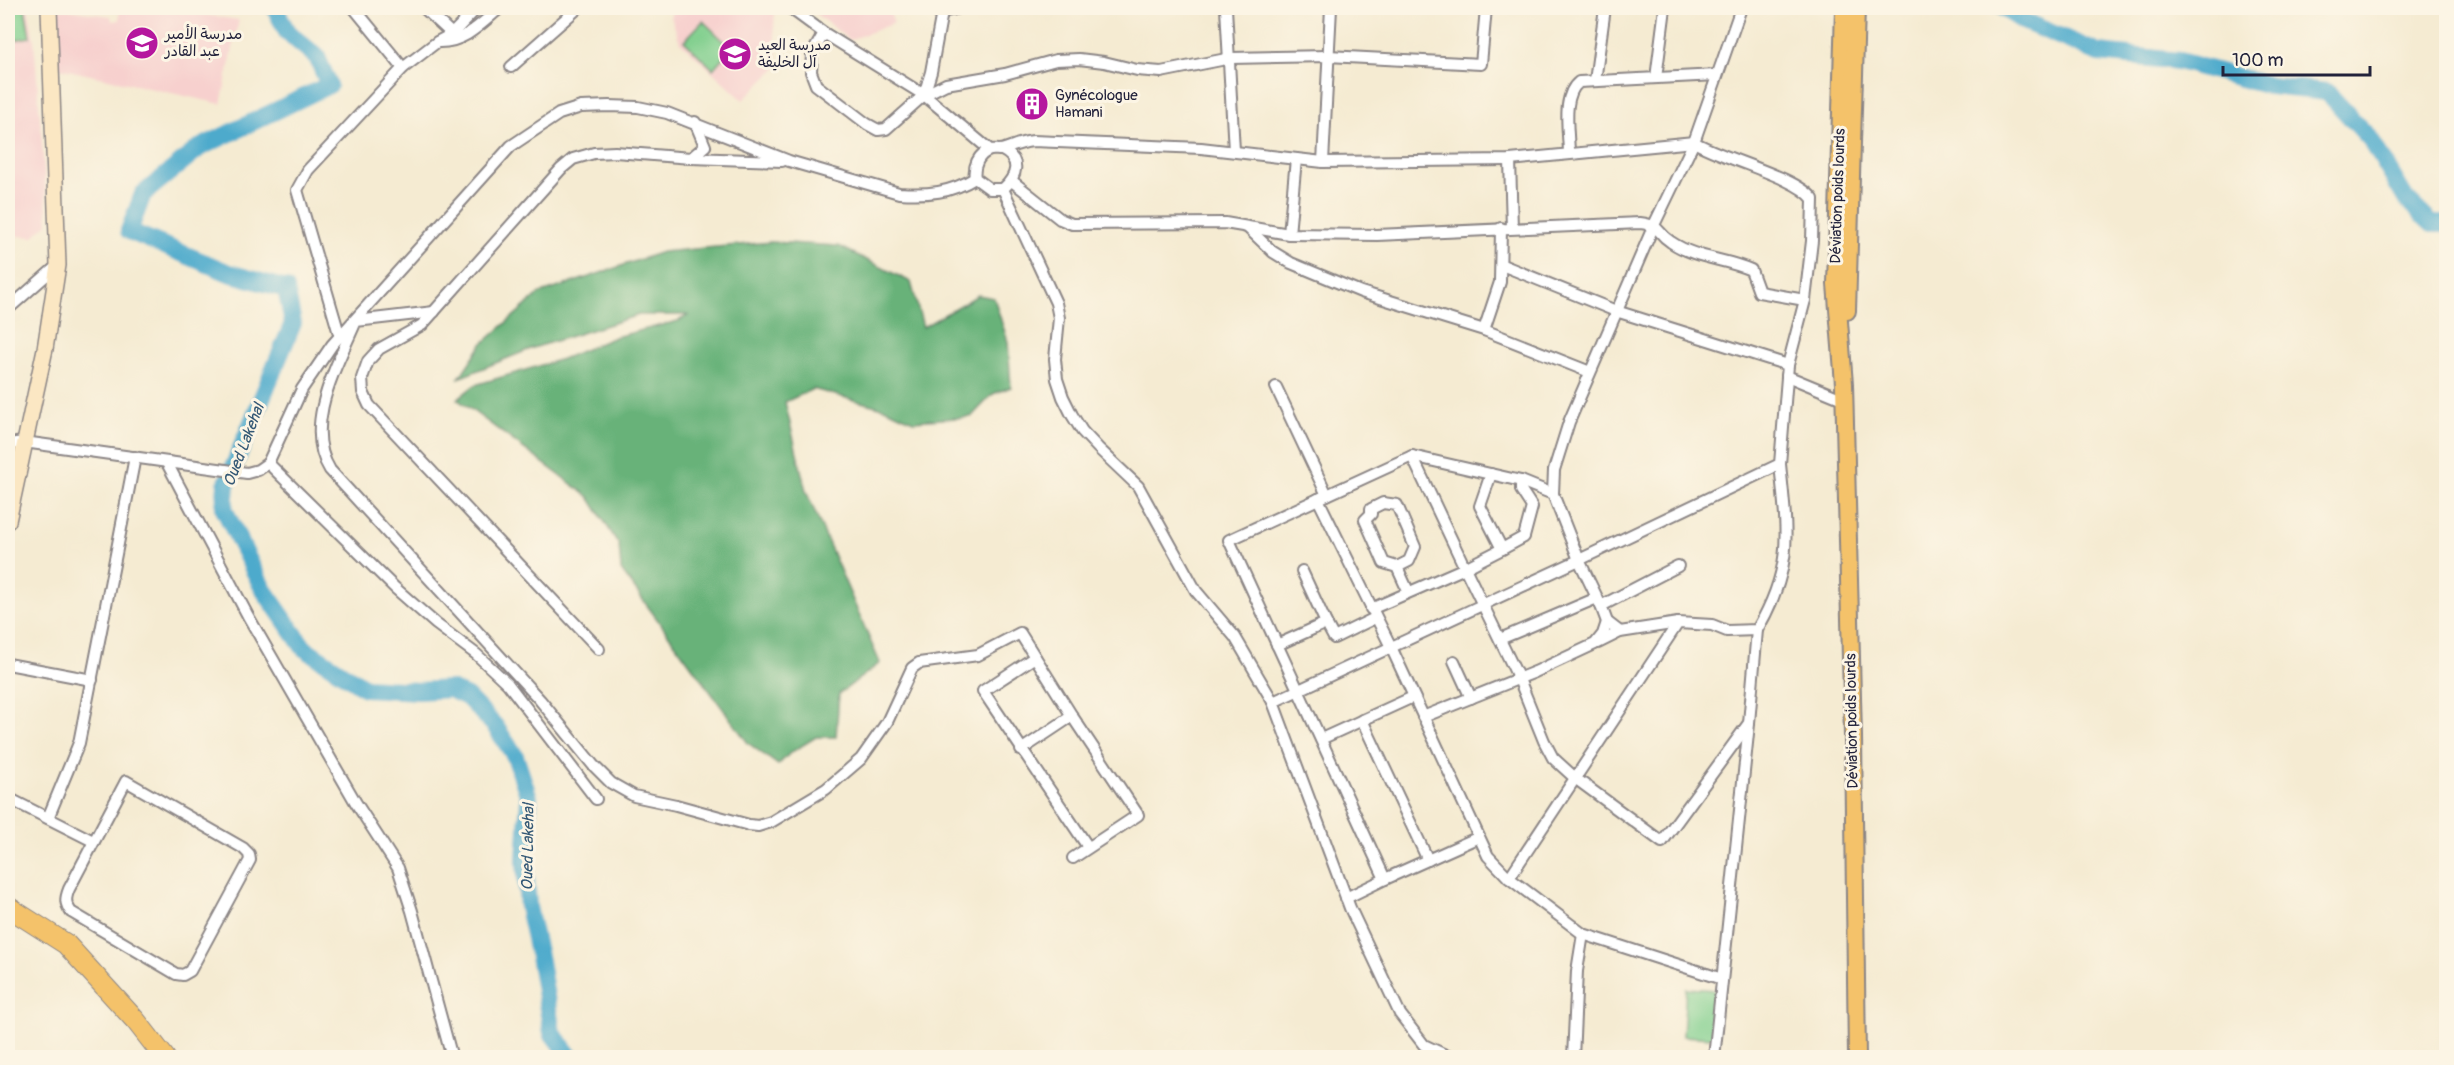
<svg xmlns="http://www.w3.org/2000/svg" width="2454" height="1065" viewBox="0 0 2454 1065" font-family="Pangolin,'Playpen Sans Arabic',sans-serif">
	<style>
		.built { fill: #f7d0ce }
		.green { fill: #81cf8e; stroke: #527864; stroke-width: 1.5 }
		.forest { fill: #68b279; stroke: #456a5a; stroke-width: 1.5 }
		.lines { fill: none; stroke-linecap: round; stroke-linejoin: round }
		.river { stroke: #4eaacc; stroke-width: 18 }
		.street-casing { stroke: #8c8686; stroke-width: 14 }
		.secondary-casing { stroke: #8c8686; stroke-width: 18 }
		.primary-casing { stroke: #8c8686; stroke-width: 20 }
		.highway-casing { stroke: #8c8686; stroke-width: 22 }
		.street { stroke: #fff; stroke-width: 10 }
		.secondary { stroke: #fbe7c3; stroke-width: 15 }
		.primary { stroke: #f4c26a; stroke-width: 16 }
		.highway { stroke: #f4c26a; stroke-width: 20 }
		.labels { text-anchor: middle; dominant-baseline: central; stroke-width: 6; stroke-linejoin: round; paint-order: stroke }
		.poi-label { font-size: 15px; fill: #22223b; stroke: #fcf5e5; text-anchor: start }
		.street-label { font-size: 15px; fill: #22223b; stroke: #fcf5e5 }
		.water-label { font-size: 16px; font-style: italic; fill: #345875; stroke: #fcf5e5 }
	</style>
	<rect width="100%" height="100%" fill="#fcf5e5"/>
	<filter id="ink" filterUnits="userSpaceOnUse"><feTurbulence type="fractalNoise" baseFrequency=".0167" numOctaves="2"/><feDisplacementMap in="SourceGraphic" scale="12" xChannelSelector="R" yChannelSelector="G"/><feConvolveMatrix kernelMatrix="1 2 1 2 8 2 1 2 1" color-interpolation-filters="sRGB"/></filter>
	<filter id="wash" filterUnits="userSpaceOnUse"><feTurbulence type="fractalNoise" baseFrequency=".008" numOctaves="4" result="noise"/><feDisplacementMap in="SourceGraphic" scale="24" xChannelSelector="R" yChannelSelector="G"/><feGaussianBlur stdDeviation="1.35" result="paint"/><feColorMatrix in="noise" values="0 0 0 0 0 0 0 0 0 0 0 0 0 0 0 0 0 1.4 0 .05"/><feComposite in="paint" operator="in"/></filter>
	<g filter="url(#wash)">
		<rect width="100%" height="100%" fill="#f5ebd2"/>
		<!-- built -->
		<g class="built">
			<path d="M8 8H28L34 40 48 223 33 237 8 235Z"/>
			<path d="M54 8 111 16 112 21 119 20 120 8H157L239 20 221 104 50 66Z"/>
			<path d="M673 8H773L775 10 774 28 778 66 743 100 680 42 671 17Z"/>
			<path d="M808 8H888L894 23 850 40Z"/>
		</g>
		<!-- green -->
		<g class="green">
			<path d="M8 8H25L30 37 8 41Z"/>
			<path d="M703 21 731 48 713 69 684 41Z"/>
			<path d="M1686 988 1716 990 1713 1038 1683 1036Z"/>
		</g>
		<!-- forest -->
		<path class="forest" d="M771 242 839 246 911 282 923 327 978 295 994 298 1008 342 1011 387 993 394 971 417 913 421 887 409 813 389 785 402 806 491 880 663 839 694 836 737H816L790 753 778 765 748 743 621 570 619 545 589 497 457 399 475 385 562 359 615 337 678 321 689 315H639L533 348 459 378 482 344 539 294 662 252Z"/>
		<g class="lines">
			<!-- river -->
			<g class="river">
				<path d="M275 8 287 32 317 57 329 85 199 148 143 194 129 231 229 273 286 289 293 323 226 485 224 509 263 589 304 648 365 688 418 691 450 689 467 697 495 726 515 756 529 798 525 860 528 907 540 961 552 1033 571 1058"/>
				<path d="M2003 8 2023 21 2099 53 2179 61 2270 86 2327 92 2371 140 2406 199 2432 224H2446"/>
			</g>
		</g>
	</g>
	<g filter="url(#ink)">
		<g class="lines">
			<!-- street casing -->
			<g class="street-casing">
				<g id="street">
					<path d="M354 8 403 68"/>
					<path d="M424 8 452 34"/>
					<path d="M790 8 824 33 924 95 931 72 942 12 940 8"/>
					<path d="M1226 8 1234 151"/>
					<path d="M942 12 960 8"/>
					<path d="M824 33 812 54 811 72 816 85 867 124 878 130 886 129 924 95 946 84 1005 74 1056 60 1079 59 1104 62 1137 70 1161 72 1231 58 1328 56 1481 64 1486 8"/>
					<path d="M438 42C464 43 481 24 500 8"/>
					<path d="M511 67 578 8"/>
					<path d="M1656 78 1665 8"/>
					<path d="M1595 81 1605 8"/>
					<path d="M924 95 990 150"/>
					<path d="M1002 150C1022 160 1017 176 1003 189H990L975 178C973 167 978 154 990 150 995 149 1000 151 1005 149 1015 145 1022 142 1033 141L1201 148 1323 162 1510 160 1694 142C1723 159 1797 177 1813 199L1812 241 1805 300 1788 365 1780 464 1579 560 1273 702"/>
					<path d="M1569 154C1569 133 1561 96 1579 82L1717 75"/>
					<path d="M691 158 705 146 695 122"/>
					<path d="M1510 160 1512 228"/>
					<path d="M1323 162 1331 8"/>
					<path d="M1012 181 1060 219 1072 224 1225 223 1289 234 1377 235 1640 223C1663 226 1655 232 1671 242 1696 259 1724 258 1751 270L1759 292 1805 300"/>
					<path d="M1003 189 1056 303 1059 318 1055 359 1057 379 1063 397 1072 415 1082 431 1098 448 1138 486 1196 591 1235 637 1273 702 1350 908 1400 1014 1424 1045 1452 1058"/>
					<path d="M1248 228 1273 252 1291 263 1361 292 1484 330 1590 372"/>
					<path d="M1289 234 1296 159"/>
					<path d="M1502 265 1616 311 1788 365"/>
					<path d="M8 309 58 265"/>
					<path d="M434 312 356 321C338 364 302 425 330 470L540 700 593 765 611 783 634 796 676 805 749 825 758 826 771 822 826 789 861 759 887 722 912 668 919 663 978 655 1020 633 1072 716 1138 815 1073 858"/>
					<path d="M1484 330 1500 282 1501 228"/>
					<path d="M340 337 297 190 308 170 403 68 437 42 452 34 477 8"/>
					<path d="M1787 376 1845 400"/>
					<path d="M1276 387 1327 495"/>
					<path d="M8 444 24 442 247 473 258 470 268 463 302 389 332 345 511 146 559 114 581 107 609 106 638 107 667 113 789 161 899 193C927 195 951 193 975 178"/>
					<path d="M1412 456 1229 540 1385 879 1479 837"/>
					<path d="M167 463 248 616 356 803 398 868 412 911 452 1058"/>
					<path d="M268 463 395 588 436 624 476 654 508 684 596 799"/>
					<path d="M1491 474 1480 506 1502 549 1524 537 1532 507 1521 490V481"/>
					<path d="M1553 494 1554 470 1569 422 1654 225 1694 142 1741 8"/>
					<path d="M1318 499 1391 647 1488 856 1509 878 1678 623 1712 625 1727 631 1757 630C1794 566 1787 534 1780 464"/>
					<path d="M1502 549 1465 568 1519 679 1544 741 1553 758 1575 778 1662 842 1749 723 1757 630"/>
					<path d="M1397 567 1409 561 1415 547 1397 505 1383 503 1371 509V514L1365 520 1384 563 1397 567 1408 591"/>
					<path d="M1371 609 1465 568 1412 456 1521 481 1553 494 1579 560 1601 606"/>
					<path d="M1326 623 1334 638 1375 618"/>
					<path d="M1620 632 1607 622 1601 606 1678 566"/>
					<path d="M1500 639 1597 598"/>
					<path d="M1598 643 1620 632 1678 623"/>
					<path d="M1277 645 1326 623 1302 571"/>
					<path d="M599 649 369 405 363 392 362 378 368 361 379 349 422 325 561 169 573 159 594 153 615 152 691 158 782 161"/>
					<path d="M1035 657 983 691 1088 847"/>
					<path d="M1454 661 1471 698"/>
					<path d="M8 664 92 680"/>
					<path d="M1423 717 1535 672 1595 644 1603 634 1607 622"/>
					<path d="M1362 720 1428 860"/>
					<path d="M1321 739 1413 697"/>
					<path d="M1021 750 1072 716"/>
					<path d="M126 781 243 848 249 854 250 860 190 971 183 975 176 974 71 912C65 903 65 899 69 889Z"/>
					<path d="M8 798 93 841"/>
					<path d="M48 818 79 743 135 457"/>
					<path d="M1509 878 1583 934 1722 979"/>
					<path d="M1346 898 1385 879"/>
					<path d="M1573 1058 1577 971 1583 934"/>
					<path d="M1714 1058 1749 724"/>
				</g>
			</g>
			<!-- secondary casing -->
			<g class="secondary-casing">
				<path id="secondary" d="M8 521 45 349 58 265 49 8"/>
			</g>
			<!-- primary casing -->
			<g class="primary-casing">
				<g id="primary">
					<path d="M1844 8 1836 284 1844 384 1853 736 1857 1058"/>
					<path d="M1847 311 1856 8"/>
				</g>
			</g>
			<!-- highway casing -->
			<g class="highway-casing">
				<path id="highway" d="M8 907 66 944 136 1021 165 1058"/>
			</g>
			<!-- street -->
			<use href="#street" class="street"/>
			<!-- secondary -->
			<use href="#secondary" class="secondary"/>
			<!-- primary -->
			<use href="#primary" class="primary"/>
			<!-- highway -->
			<use href="#highway" class="highway"/>
		</g>
	</g>
	<!-- icons -->
	<defs>
		<g id="school-disc" transform="scale(1.725)"><circle r="9.5" fill="#b5179e" stroke="#fcf5e5"/><path d="M0-5L7-2L0 1L-7-2ZM-4 1L0 2.5L4 1V4Q0 6-4 4Z" fill="#fff"/></g>
		<g id="building-disc" transform="scale(1.725)"><circle r="9.5" fill="#b5179e" stroke="#fcf5e5"/><path d="M-4-6H4V6H1V3H-1V6H-4ZM-2.5-4.3h1.7v1.8h-1.7ZM.8-4.3h1.7v1.8H.8ZM-2.5-1h1.7V.8h-1.7ZM.8-1h1.7V.8H.8Z" fill="#fff"/></g>
	</defs>
	<g fill-rule="evenodd">
		<use href="#school-disc" x="142" y="43"/>
		<use href="#school-disc" x="735" y="54"/>
		<use href="#building-disc" x="1032" y="104"/>
	</g>
	<g class="labels">
		<!-- poi labels -->
		<g class="poi-label">
			<text x="165" y="34">مدرسة الأمير<tspan x="165" dy="17">عبد القادر</tspan></text>
			<text x="758" y="45">مدرسة العيد<tspan x="758" dy="17">آل الخليفة</tspan></text>
			<text x="1055" y="95">Gynécologue<tspan x="1055" dy="17">Hamani</tspan></text>
		</g>
		<!-- street labels -->
		<g class="street-label">
			<text transform="translate(1838 196) rotate(-88)">Déviation poids lourds</text>
			<text transform="translate(1852 721) rotate(-91)">Déviation poids lourds</text>
		</g>
		<!-- water labels -->
		<g class="water-label">
			<text transform="translate(244 445) rotate(-69)">Oued Lakehal</text>
			<text transform="translate(528 847) rotate(-89)">Oued Lakehal</text>
		</g>
	</g>
	<!-- margin -->
	<rect width="2454" height="1065" fill="none" stroke="#fcf5e5" stroke-width="30"/>
	<!-- scale -->
	<path d="M2223 66v9h147v-9" fill="none" stroke="#22223b" stroke-width="3"/>
	<text x="2232" y="66" font-size="18" fill="#22223b" stroke="#fcf5e5" stroke-width="4.5" paint-order="stroke">100 m</text>
</svg>
